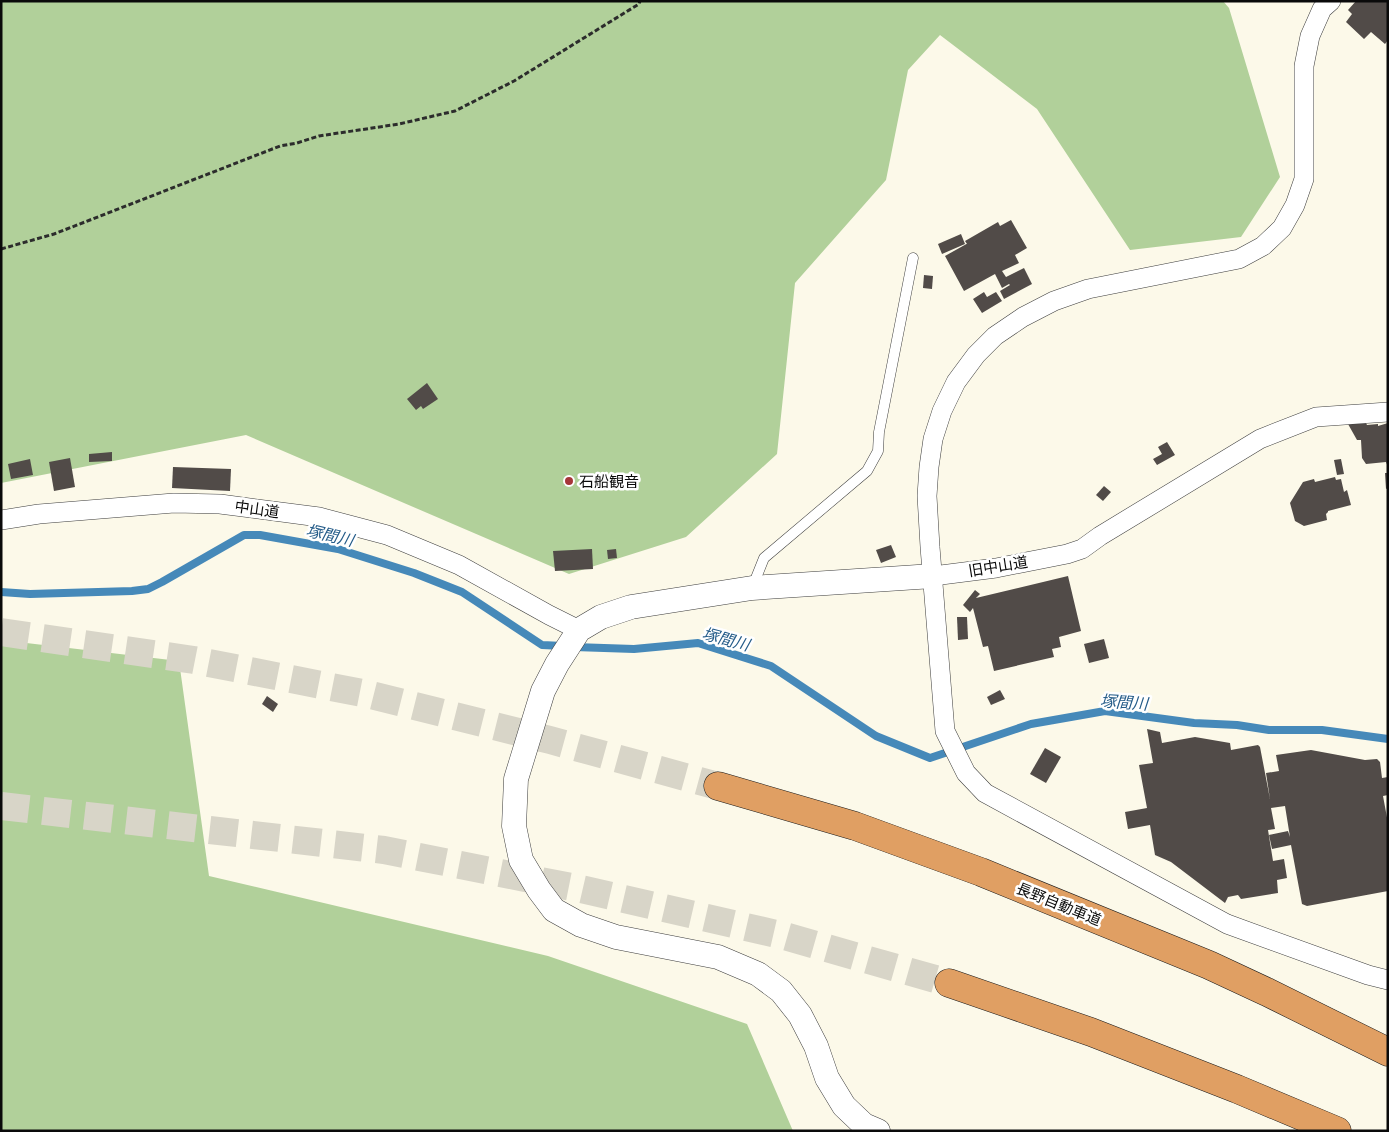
<svg xmlns="http://www.w3.org/2000/svg" width="1389" height="1132" viewBox="0 0 1389 1132" font-family="'IBM Plex Serif','Noto Sans JP',serif">
	<style>
		.forest { fill: #b1d09a }
		.lines { fill: none; stroke-linecap: round; stroke-linejoin: round }
		.stream { stroke: #4689b9; stroke-width: 8 }
		.building { fill: #514b48 }
		.motorway-tunnel { stroke: #d8d5c8; stroke-width: 28; stroke-dasharray: 28 14; stroke-linecap: butt }
		.service-casing { stroke: #3d3d3d; stroke-width: 11 }
		.minor-casing { stroke: #3d3d3d; stroke-width: 20 }
		.tertiary-casing { stroke: #3d3d3d; stroke-width: 25 }
		.motorway-casing { stroke: #1b1b1b; stroke-width: 29 }
		.path { stroke: #2c2c2c; stroke-width: 3; stroke-dasharray: 5 2.5; stroke-linecap: butt }
		.service { stroke: #fff; stroke-width: 10 }
		.minor { stroke: #fff; stroke-width: 19 }
		.tertiary { stroke: #fff; stroke-width: 24 }
		.motorway { stroke: #e09f63; stroke-width: 28 }
		.poi-dot { fill: #a63639; stroke: #fff; stroke-width: 2 }
		.labels { text-anchor: middle; dominant-baseline: central; stroke-width: 5; stroke-linejoin: round; paint-order: stroke }
		.poi-label { font-size: 15px; fill: #0a0a0a; stroke: #fff; text-anchor: start }
		.street-label { font-size: 15px; fill: #0a0a0a; stroke: #fff }
		.water-label { font-size: 16px; font-style: italic; fill: #255c89; stroke: #fff }
	</style>
	<rect width="100%" height="100%" fill="#fcf9e9"/>
	<!-- forest -->
	<g class="forest">
		<path d="M1 1H1223L1229 8 1280 177 1241 237 1130 250 1037 109 940 35 908 70 886 180 795 283 777 454 686 537 569 574 246 435 1 483Z"/>
		<path d="M1 640 179 661 209 876 548 956 747 1024 793 1131H1Z"/>
	</g>
	<g class="lines">
		<!-- stream -->
		<g class="stream">
			<path d="M1 592 30 594 132 591 148 589 162 582 244 535H260L338 549 414 573 462 592 542 645 563 646"/>
			<path d="M574 647 634 649 698 643 771 666 876 736 930 758 1031 724 1105 711 1194 723 1237 725 1269 730H1322L1388 739"/>
		</g>
	</g>
	<!-- building -->
	<g class="building">
		<path d="M1356 1H1388V40L1385 44 1371 32 1364 39 1346 22 1352 14 1348 10Z"/>
		<path d="M1011 220 1027 248 1015 255 1019 263 1002 271 1006 277 1024 268 1032 284 1004 299 1000 291 1010 285 1009 284 1002 288 995 274 964 291 945 256 970 242 967 244 965 241 998 222 1000 226Z"/>
		<path d="M961 234 965 244 942 254 938 244Z"/>
		<path d="M924 275 933 276 932 289 923 288Z"/>
		<path d="M984 292 987 297 996 292 1002 301 982 313 973 299Z"/>
		<path d="M427 383 438 399 423 409 421 406 416 410 407 399Z"/>
		<path d="M1366 423 1367 425 1378 424V426L1388 423V467L1386 462 1366 464 1362 458 1361 440H1357L1348 424Z"/>
		<path d="M1167 442 1175 455 1157 465 1153 459 1162 454 1158 447Z"/>
		<path d="M112 452V461L89 462V454Z"/>
		<path d="M70 458 75 487 54 491 49 462Z"/>
		<path d="M30 459 33 475 11 479 8 464Z"/>
		<path d="M1341 459 1344 474 1337 475 1334 460Z"/>
		<path d="M173 467 231 469 230 491 172 488Z"/>
		<path d="M1385 473H1388V488L1386 489Z"/>
		<path d="M1335 477 1336 480 1341 479 1344 492 1347 490 1351 505 1328 511V512L1326 514 1327 520 1304 526 1295 521 1290 503 1303 482 1314 479 1315 482Z"/>
		<path d="M564 478H574V484L564 485Z"/>
		<path d="M1104 486 1111 492 1103 501 1096 495Z"/>
		<path d="M891 545 896 557 881 563 876 550Z"/>
		<path d="M592 549 593 569 555 571 553 551Z"/>
		<path d="M616 549 617 558 608 559 607 550Z"/>
		<path d="M1068 576 1081 631 1059 637 1061 647 1052 649 1054 657 994 671 988 646 983 647 973 608 970 612 963 605 975 590 980 594 976 598Z"/>
		<path d="M957 617H967L968 639 958 640Z"/>
		<path d="M1104 639 1109 658 1089 663 1084 644Z"/>
		<path d="M1000 690 1005 699 991 705 987 697Z"/>
		<path d="M267 696 278 704 273 712 262 704Z"/>
		<path d="M1147 729 1160 732 1162 743 1195 737 1230 743 1231 750 1258 745 1260 747 1270 799 1266 773 1279 771 1276 755 1311 750 1365 760 1377 759 1380 762 1382 778 1388 777V795L1383 796 1388 823V891L1307 906 1302 904 1291 845 1272 849 1269 835 1288 831 1290 837 1285 806 1271 808 1275 829 1268 830 1273 861 1284 859 1287 878 1277 880 1278 893 1241 899 1238 895 1228 897 1225 903 1171 862 1155 855 1150 825 1128 829 1125 812 1147 808 1139 765 1153 763Z"/>
		<path d="M1045 748 1061 757 1046 783 1030 774Z"/>
	</g>
	<g class="lines">
		<!-- motorway-tunnel -->
		<g class="motorway-tunnel">
			<path d="M1 632 194 660 367 694 550 740 718 786"/>
			<path d="M1 806 384 850 581 889 781 935 949 983"/>
		</g>
		<!-- service casing -->
		<g class="service-casing">
			<path id="service" d="M752 588 764 558 867 471 878 451 879 432 913 258"/>
		</g>
		<!-- minor casing -->
		<g class="minor-casing">
			<g id="minor">
				<path d="M1331 1 1322 9 1310 36 1304 66V179L1295 205 1282 228 1263 246 1239 259 1088 289 1054 301 1023 317 995 336 976 355 956 382 942 411 933 439 929 467 927 496 930 547 945 731 966 773 985 793 1227 924 1368 975 1388 980"/>
				<path d="M1 520 39 514 174 503 220 504 319 517 387 535 459 565 549 615 579 630"/>
				<path d="M933 576 996 568 1067 554 1082 549 1100 536 1260 439 1316 417 1388 412"/>
			</g>
		</g>
		<!-- tertiary casing -->
		<g class="tertiary-casing">
			<path id="tertiary" d="M878 1131 864 1125 844 1106 827 1078 816 1046 800 1015 781 991 758 974 718 957 616 937 581 925 554 910 539 890 521 860 514 826 516 779 543 691 557 664 579 630 601 617 631 607 752 588 933 576"/>
		</g>
		<!-- motorway casing -->
		<g class="motorway-casing">
			<g id="motorway">
				<path d="M718 786 855 826 981 872 1209 965 1267 992 1388 1052"/>
				<path d="M949 983 1091 1032 1237 1089 1337 1131"/>
			</g>
		</g>
		<!-- path -->
		<path class="path" d="M1 249 54 234 280 146 297 143 319 136 399 124 455 111 514 81 639 4 640 1"/>
		<!-- service -->
		<use href="#service" class="service"/>
		<!-- minor -->
		<use href="#minor" class="minor"/>
		<!-- tertiary -->
		<use href="#tertiary" class="tertiary"/>
		<!-- motorway -->
		<use href="#motorway" class="motorway"/>
	</g>
	<!-- markers -->
	<circle class="poi-dot" cx="569" cy="481" r="5"/>
	<g class="labels">
		<!-- poi labels -->
		<g class="poi-label">
			<text x="579" y="481">石船観音</text>
		</g>
		<!-- street labels -->
		<g class="street-label">
			<text transform="translate(257 509) rotate(8)">中山道</text>
			<text transform="translate(998 566) rotate(-9)">旧中山道</text>
			<text transform="translate(1059 904) rotate(22)">長野自動車道</text>
		</g>
		<!-- water labels -->
		<g class="water-label">
			<text transform="translate(330 535) rotate(13)">塚間川</text>
			<text transform="translate(726 639) rotate(15)">塚間川</text>
			<text transform="translate(1124 702) rotate(4)">塚間川</text>
		</g>
	</g>
	<!-- border -->
	<rect width="1389" height="1132" fill="none" stroke="#0a0a0a" stroke-width="5"/>
</svg>
